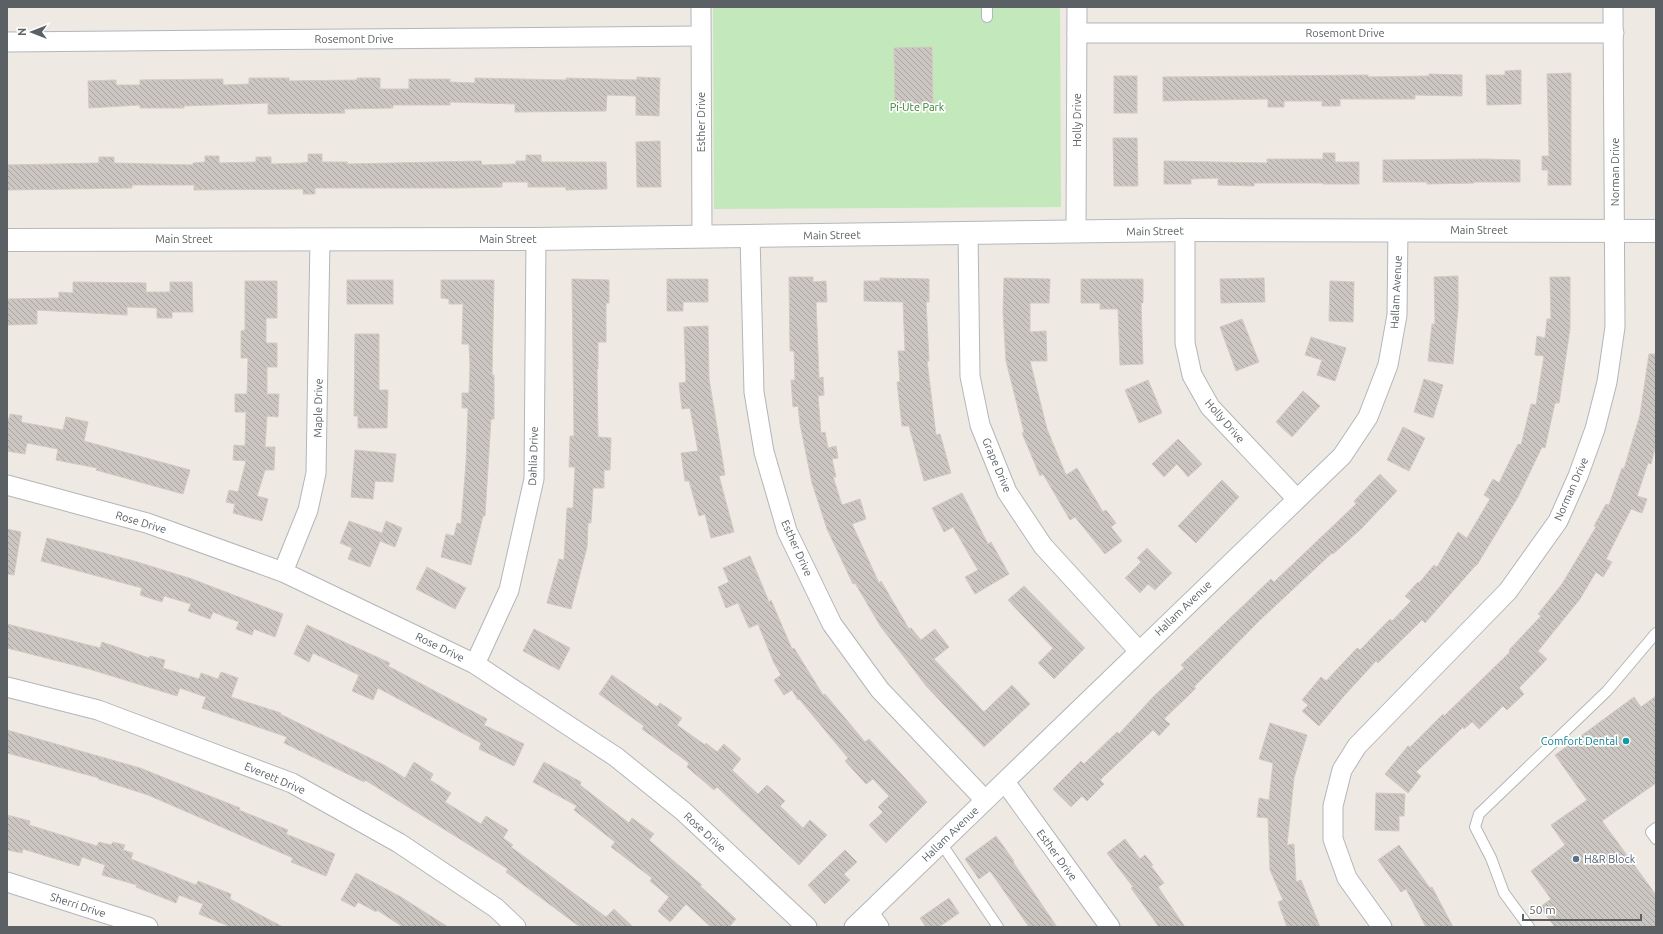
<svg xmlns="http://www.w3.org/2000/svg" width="1663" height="934" viewBox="0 0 1663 934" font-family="Ubuntu,sans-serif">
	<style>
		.park { fill: #c3e8bc }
		.building { fill: url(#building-back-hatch); stroke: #d3cac0 }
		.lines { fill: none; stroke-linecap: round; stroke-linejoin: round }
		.lane-casing { stroke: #b3b6ba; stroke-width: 12 }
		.street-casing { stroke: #b3b6ba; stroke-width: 21 }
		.secondary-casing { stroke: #b3b9bd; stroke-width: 24 }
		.lane { stroke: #fff; stroke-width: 10 }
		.street { stroke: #fff; stroke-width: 19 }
		.secondary { stroke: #fff; stroke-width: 22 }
		.culture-dot { fill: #0f9aa8; stroke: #fff; stroke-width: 1.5 }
		.service-dot { fill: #5c6f8a; stroke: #fff; stroke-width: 1.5 }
		.labels { text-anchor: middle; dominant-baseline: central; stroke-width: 3.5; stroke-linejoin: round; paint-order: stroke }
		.street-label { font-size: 11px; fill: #5a6064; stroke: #fff }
		.park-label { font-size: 11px; fill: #37812d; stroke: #fff }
		.culture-label { font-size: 11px; fill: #0d838f; stroke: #fff; text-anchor: end }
		.service-label { font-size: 11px; fill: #4e5e75; stroke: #fff; text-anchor: start }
	</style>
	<defs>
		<pattern id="building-back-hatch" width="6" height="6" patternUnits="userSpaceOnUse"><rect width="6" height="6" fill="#cbc6c1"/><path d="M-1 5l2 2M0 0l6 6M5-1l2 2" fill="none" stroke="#a8a4a0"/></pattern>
	</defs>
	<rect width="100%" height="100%" fill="#eee9e2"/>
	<!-- park -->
	<path class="park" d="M713 7H1060L1061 207 714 209Z"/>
	<!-- building -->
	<g class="building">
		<path d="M932 47 933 104 895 105 894 48Z"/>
		<path d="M1521 70V104L1487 105 1486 75H1505V71Z"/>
		<path d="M1571 73V185H1548V170H1542V156H1549L1547 74Z"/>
		<path d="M1429 74 1462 75V96L1415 95V99H1340V106H1322V101H1284V107H1268V99L1163 101V77L1368 75V77L1429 76Z"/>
		<rect x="1114" y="76" width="23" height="37"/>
		<path d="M637 77 660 78 659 116 636 115V96L607 95 606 111 515 112V104L450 102V105H393V108L344 109 345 113 268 114V103L184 106V108H140V105L89 108 88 81 116 80V85H140V80L223 79V85L249 84V78H289V81L357 80V78H380V89H409V79H450V82L475 83V78L566 80V78L637 80Z"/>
		<path d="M1113 138H1137L1138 186H1114Z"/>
		<path d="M660 141 661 187H637L636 142Z"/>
		<path d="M1323 153H1335V162H1359V184H1323V183H1254V186L1218 185V178L1191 179V184H1164V161L1267 163V159H1323Z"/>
		<path d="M308 154H322V162H347L348 164 481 161 482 165 516 164V161H526V155H541V162H606L607 189 566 190V187H528V182H502V187L456 188H315V194H303V189L194 190V185H132V188L7 190V165L99 163V157H114V163L193 165V163L205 162V156H219V163L256 162V157H271V164L302 163 308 162Z"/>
		<path d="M1484 159 1520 160V182H1474V183L1427 184V182H1383V160Z"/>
		<path d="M1458 276V309L1453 364 1428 361 1432 324H1435L1434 277Z"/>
		<path d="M789 277H813V282L826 281 827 302H816L819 378 823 377 824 395 818 396 821 433 825 432 828 448 836 446 838 458 832 459 836 477H833L842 505 860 499 866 519 852 524 879 583 881 581 909 629 911 628 921 640 935 629 949 647 934 659 984 712 1012 685 1030 704 984 747 927 687 881 627 855 583 853 584 827 529 812 483 800 424 798 406 793 407 791 380H795L794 351H790Z"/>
		<path d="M1550 277H1570V329L1559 403H1555L1545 448 1542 447 1518 497 1477 565H1476L1425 623 1422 620 1378 663 1376 661 1343 697 1319 726 1302 711 1308 705 1302 700 1321 677 1326 681 1357 648 1360 650 1390 619 1392 621 1411 601 1405 596 1418 582 1419 583 1434 565 1437 567 1458 532 1467 538 1490 499 1484 495 1493 479 1499 483 1518 444 1521 445 1531 404 1536 405 1544 356 1535 355 1537 336 1545 338 1547 319H1551Z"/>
		<path d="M880 278 929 279V302H926L929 361H927L936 435 940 434 951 473 924 481 909 426H902L897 382H900L898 351H905L903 302 864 301V281H880Z"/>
		<path d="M1004 278 1050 279 1049 303H1030V332L1046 331 1047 361H1030L1047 429 1066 475 1077 468 1103 512 1106 510 1116 523 1111 527 1122 541 1105 554 1075 517 1070 520 1043 474 1040 476 1022 433 1024 432 1006 361 1003 312Z"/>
		<path d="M1264 278 1265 302 1221 303 1220 279Z"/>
		<path d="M572 279 609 280V303H606V342H598V369H597L598 437 611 438 610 470H604V488H593L591 523H588L587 547 571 609 547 603 559 559 564 560 567 508H573L575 467H569L570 436H574Z"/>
		<path d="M667 279H708V302H683V311H667Z"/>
		<path d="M1081 279H1143V303H1141L1143 364 1120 365 1118 309H1100V303H1081Z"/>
		<rect x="347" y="280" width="46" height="24"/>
		<path d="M441 280H494L492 375H494V419H491L485 516H483L471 565 441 557 446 534 454 536 457 523 461 524 466 463 468 408H462V393H469L470 366 469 344H462L463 304H449V299L441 298Z"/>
		<path d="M245 281H277V318H266V343H277V367H267V394H279L278 417 267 416 265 447H275L274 470H265L257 496 268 499 262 521 233 513 235 504 226 502 229 490 238 492 246 461 233 460 234 445 245 446 246 412H235V394H247L248 358H241V331L245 330Z"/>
		<path d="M1330 281 1354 282 1353 322 1329 321Z"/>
		<path d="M73 282 146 283V292H170V282H192L193 312H172V318H157V308L127 307V315L37 310V324L7 325V299L59 298V292L73 293Z"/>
		<path d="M1242 319 1259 362 1236 371 1220 327Z"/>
		<path d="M708 326 709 379 725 475 719 476 734 532 711 538 705 514 699 516 689 481H685L681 453 698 451 690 408 682 409 679 383 686 382 684 327Z"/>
		<path d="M355 334H379V390H388L387 428H358V416H354Z"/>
		<path d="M1311 337 1346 348 1335 381 1317 375 1322 360 1305 355Z"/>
		<path d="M1649 354H1656V444L1651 464 1648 463 1637 496 1647 499 1642 513 1631 509 1606 559 1612 562 1603 577 1596 572 1580 599 1538 651 1547 659 1519 688 1524 694 1507 710 1503 706 1479 729 1472 722 1464 729 1463 727 1416 772 1421 776 1408 793 1385 774 1408 746 1410 747 1443 714 1444 716 1510 652 1509 650 1541 616 1538 614 1562 584 1596 527 1594 526 1606 504 1609 505 1622 468 1624 469 1640 415Z"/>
		<path d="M1424 379 1443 385 1433 418 1414 412Z"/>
		<path d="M1148 380 1162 413 1139 423 1125 390Z"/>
		<path d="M1303 391 1320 406 1292 437 1276 422Z"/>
		<path d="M10 414 22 416 21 422 63 430 66 417 88 422 84 441 190 470 183 494 96 470 97 468 56 460 58 449 27 443 25 454 7 451V418L9 419Z"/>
		<path d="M1403 427 1425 438 1409 471 1387 460Z"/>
		<path d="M1178 439 1202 464 1188 477 1177 464 1164 477 1152 464Z"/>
		<path d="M355 450 396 454 393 482 375 481 373 499 351 497Z"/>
		<path d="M1380 474 1397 491 1361 529 1333 554 1332 553 1259 621 1194 687 1196 688 1164 719 1170 724 1159 736 1153 730 1100 780 1104 784 1087 801 1082 796 1071 807 1053 789 1081 761 1084 764 1117 732 1119 734 1153 697 1184 668 1181 665 1271 579 1274 582 1356 504 1354 501Z"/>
		<path d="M1222 480 1239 497 1196 543 1178 526Z"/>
		<path d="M962 493 988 544 991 542 1009 574 975 594 965 577 978 570 953 527 944 532 932 508Z"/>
		<path d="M349 521 382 533 386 521 402 528 395 547 380 541 370 567 348 559 352 548 340 543Z"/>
		<path d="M7 529 21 532 14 575 7 574Z"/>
		<path d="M47 538 134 561 192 579 283 614 275 637 254 629 252 635 236 629 239 622 213 612 210 619 188 611 191 604 164 596 162 602 140 595 142 588 41 561Z"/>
		<path d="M1147 548 1172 573 1155 590 1148 584 1140 593 1125 578 1141 562 1137 558Z"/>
		<path d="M750 556 769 602 771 600 792 649 794 648 823 695 825 694 865 742 869 739 927 802 886 843 869 825 883 812 878 807 889 796 873 779 866 784 845 761 848 758 799 699 798 700 792 690 784 695 774 680 781 675 774 663 758 624 749 628 738 603 726 608 718 587 729 582 723 568Z"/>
		<path d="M427 567 466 588 455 609 416 589Z"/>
		<path d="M1024 586 1085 648 1054 679 1038 663 1053 648 1008 600Z"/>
		<path d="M7 624 100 648 102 642 149 658 150 656 165 660 163 668 199 679 201 673 218 679 221 672 238 678 231 697 281 713 280 714 384 765 405 778 414 762 433 774 430 780 451 793 445 802 481 824 486 816 508 830 503 838 513 845 511 847 606 917 614 909 633 927H580L506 872 508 869 365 780 364 782 284 743 287 737 202 708 206 697 180 688 177 696 89 669 7 648Z"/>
		<path d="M307 625 390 663 388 666 487 719 484 725 524 744 514 766 479 749 481 743 378 688 373 700 352 691 359 675 313 653 309 662 294 654Z"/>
		<path d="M534 629 570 648 559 670 523 651Z"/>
		<path d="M612 675 657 707 660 703 682 718 677 725 705 745 706 743 717 752 724 744 741 759 732 770 758 794 767 785 785 801 780 806 803 828 810 820 827 835 799 865 717 787 714 790 687 767 689 763 642 729 644 726 599 694Z"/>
		<path d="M1656 696V783L1602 821 1656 895V927H1555L1540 907 1551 899 1531 871 1565 845 1551 825 1587 800 1555 755 1634 697 1641 707Z"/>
		<path d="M1270 723 1307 735 1294 778 1287 845 1294 844 1296 882 1301 880 1320 927H1287L1278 902 1283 900 1270 870 1268 818 1257 817 1259 798 1269 800 1273 763 1259 759Z"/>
		<path d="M7 730 140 768 240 808 239 810 288 830 286 834 335 854 326 876 291 862 293 858 148 795 98 779 99 778 7 753Z"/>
		<path d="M544 762 581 782 580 785 629 823 632 818 654 834 649 840 702 885 700 886 736 919 729 927H711L686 904 670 922 658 911 669 897 650 881 652 878 611 847 615 842 574 810 577 806 533 782Z"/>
		<path d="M1376 793 1405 794 1404 816H1399V831L1375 830Z"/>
		<path d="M7 815 30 821 29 825 97 846 99 842 111 845 113 842 125 845 123 850 133 853 131 859 196 885 198 881 231 894 230 899 283 927H231L199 914 203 904 179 895 176 903 136 887 137 885 102 875 105 865 82 857 79 866 23 849 22 853 7 850Z"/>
		<path d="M996 836 1014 861 1013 862 1057 927H1029L990 871 979 879 965 859Z"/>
		<path d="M1125 839 1140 859 1145 855 1153 865 1151 866 1164 883 1158 887 1185 927H1159L1131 888 1133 887 1107 853Z"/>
		<path d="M1399 845 1430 888 1432 887 1453 927H1426L1406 889 1401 892 1378 860Z"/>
		<path d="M845 850 857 862 844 874 850 880 825 904 808 885Z"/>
		<path d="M356 873 401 897 448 927H403L377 910 376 912 358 902 355 907 341 900Z"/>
		<path d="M949 898 959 913 939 927H926L920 918Z"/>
	</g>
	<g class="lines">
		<!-- lane casing -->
		<g class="lane-casing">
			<g id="lane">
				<path d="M987 7V17"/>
				<path d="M1656 828 1651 832 1656 839"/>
				<path d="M941 843 998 927"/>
				<path d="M1529 927 1504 893 1491 858 1475 827 1479 814 1607 691 1656 633"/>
			</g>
		</g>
		<!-- street casing -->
		<g class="street-casing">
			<g id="street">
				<path d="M701 7 702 237"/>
				<path d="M1077 33H1614"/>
				<path d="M7 42 701 36"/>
				<path d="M1185 230V343L1192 375 1210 407 1297 499"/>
				<path d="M1076 232 1077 7"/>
				<path d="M968 233 970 376 980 425 1007 492 1043 546 1139 651"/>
				<path d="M750 236 754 392 764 452 787 531 832 624 880 690 985 800"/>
				<path d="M7 485 147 523 283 572 475 664 616 757 683 811 807 927"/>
				<path d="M283 572 308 510 316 473 320 239"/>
				<path d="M475 664 509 590 534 479 536 239"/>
				<path d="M7 687 98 710 292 783 399 843 496 908 516 927"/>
				<path d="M1005 782 1110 927"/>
				<path d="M7 882 148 927"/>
				<path d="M869 913 879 927"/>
				<path d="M854 927 1342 456 1368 417 1388 365 1397 315 1398 230"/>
				<path d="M1382 927 1347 878 1333 839V806L1342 770 1357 746 1508 591 1558 521 1578 476 1595 429 1607 382 1615 327 1613 7"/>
			</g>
		</g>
		<!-- secondary casing -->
		<g class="secondary-casing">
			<path id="secondary" d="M7 240 536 239 1185 230 1656 231"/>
		</g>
		<!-- lane -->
		<use href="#lane" class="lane"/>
		<!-- street -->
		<use href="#street" class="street"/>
		<!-- secondary -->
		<use href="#secondary" class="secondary"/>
	</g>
	<!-- markers -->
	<circle class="culture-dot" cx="1626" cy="741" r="4"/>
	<circle class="service-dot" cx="1576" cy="859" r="4"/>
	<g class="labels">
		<!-- street labels -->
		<g class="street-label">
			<text x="1345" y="33">Rosemont Drive</text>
			<text x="354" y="39">Rosemont Drive</text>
			<text transform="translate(1077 120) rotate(-90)">Holly Drive</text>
			<text transform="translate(701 122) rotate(-90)">Esther Drive</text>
			<text transform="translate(1615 172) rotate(-90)">Norman Drive</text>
			<text x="1479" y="230">Main Street</text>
			<text transform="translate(1155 231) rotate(-1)">Main Street</text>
			<text transform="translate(832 235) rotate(-1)">Main Street</text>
			<text x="184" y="239">Main Street</text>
			<text x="508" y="239">Main Street</text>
			<text transform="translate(1396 292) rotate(-87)">Hallam Avenue</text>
			<text transform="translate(318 408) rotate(-89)">Maple Drive</text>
			<text transform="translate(1225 421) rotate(49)">Holly Drive</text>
			<text transform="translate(533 456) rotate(-88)">Dahlia Drive</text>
			<text transform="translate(997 465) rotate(67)">Grape Drive</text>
			<text transform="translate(1571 489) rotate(-66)">Norman Drive</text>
			<text transform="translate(141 522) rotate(17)">Rose Drive</text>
			<text transform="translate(797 548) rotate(66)">Esther Drive</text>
			<text transform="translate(1183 608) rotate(-44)">Hallam Avenue</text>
			<text transform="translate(440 647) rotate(26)">Rose Drive</text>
			<text transform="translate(275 778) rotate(23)">Everett Drive</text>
			<text transform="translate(705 832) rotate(43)">Rose Drive</text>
			<text transform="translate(950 834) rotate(-44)">Hallam Avenue</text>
			<text transform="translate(1057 855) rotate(54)">Esther Drive</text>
			<text transform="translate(78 905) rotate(18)">Sherri Drive</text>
		</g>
		<!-- park labels -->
		<g class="park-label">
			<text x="917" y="107">Pi-Ute Park</text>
		</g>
		<!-- culture labels -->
		<g class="culture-label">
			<text x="1618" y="741">Comfort Dental</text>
		</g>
		<!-- service labels -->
		<g class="service-label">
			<text x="1584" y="859">H&amp;R Block</text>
		</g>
	</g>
	<!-- border -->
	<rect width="1663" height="934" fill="none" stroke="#5a6064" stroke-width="16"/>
	<!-- north arrow -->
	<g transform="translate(32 32) rotate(270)" stroke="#ffffff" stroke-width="3" paint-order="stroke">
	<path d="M0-3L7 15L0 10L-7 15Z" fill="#5a6064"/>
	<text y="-6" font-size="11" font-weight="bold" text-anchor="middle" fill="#5a6064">N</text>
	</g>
	<!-- scale -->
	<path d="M1523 914v6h118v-6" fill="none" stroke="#5a6064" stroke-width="2"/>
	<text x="1529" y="914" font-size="12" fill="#5a6064" stroke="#ffffff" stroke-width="3" paint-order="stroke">50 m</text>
</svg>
